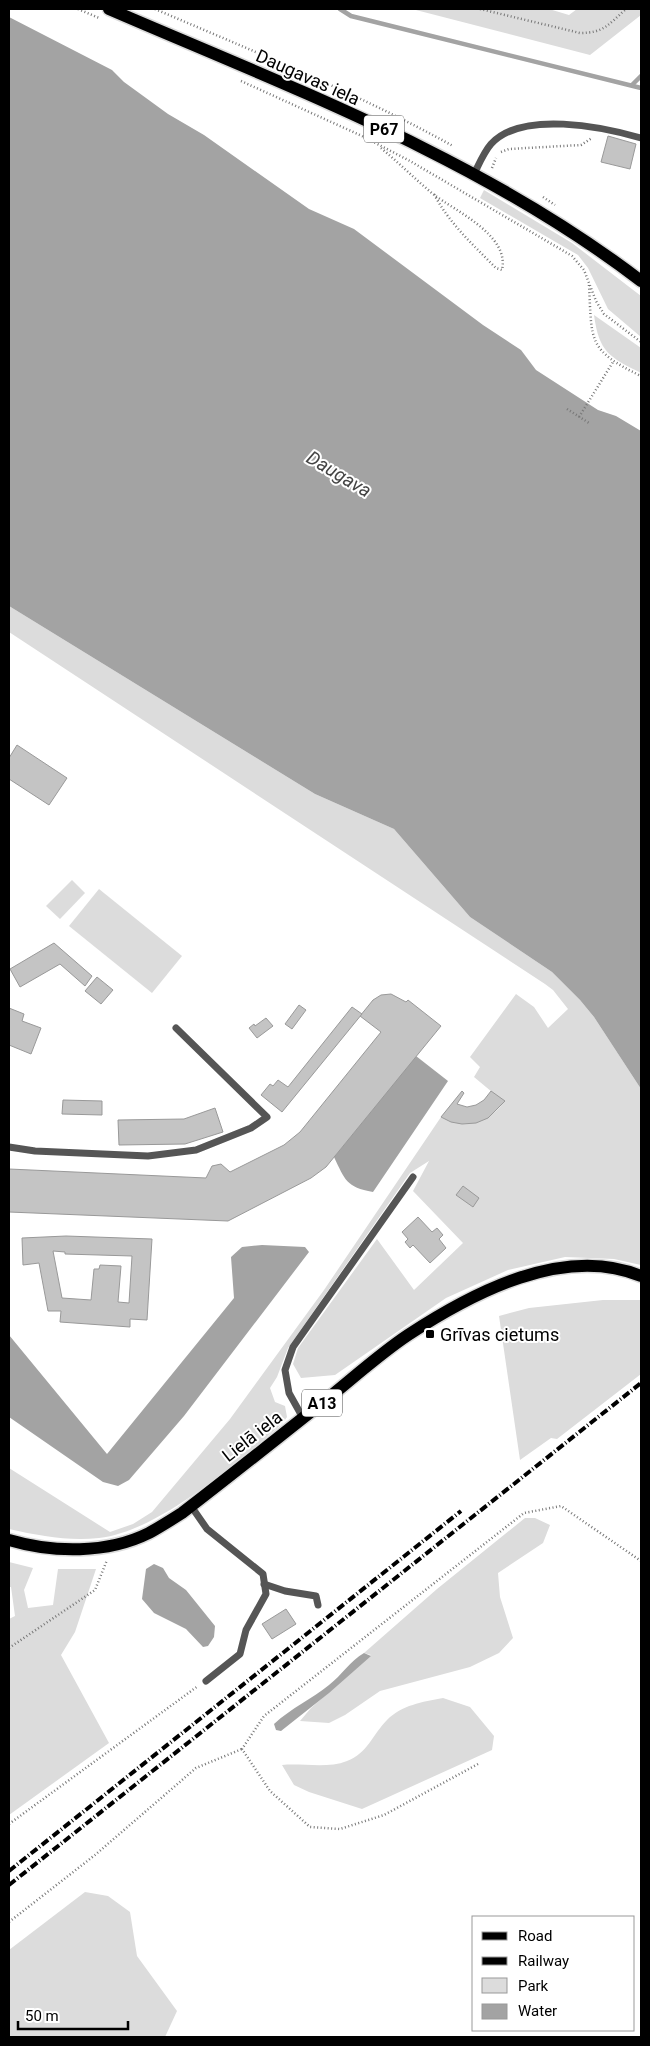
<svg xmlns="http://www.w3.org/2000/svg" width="650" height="2046" viewBox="0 0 650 2046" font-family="Roboto,sans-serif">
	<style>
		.green { fill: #dcdcdc }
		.water { fill: #a3a3a3 }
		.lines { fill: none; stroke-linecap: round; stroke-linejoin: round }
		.stream { stroke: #a3a3a3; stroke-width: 4.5 }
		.building { fill: #c4c4c4; stroke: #999; fill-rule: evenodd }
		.primary-casing { stroke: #dbdbdb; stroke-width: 15 }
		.path { stroke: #777; stroke-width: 2.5; stroke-dasharray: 1 2.5; stroke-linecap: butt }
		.service { stroke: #555; stroke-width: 7 }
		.primary { stroke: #000; stroke-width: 12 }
		.rail { stroke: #000; stroke-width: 4; stroke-dasharray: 8 2.5 1 2.5; stroke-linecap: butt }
		.poi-dot { fill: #000; stroke: #fff; stroke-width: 2 }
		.labels { text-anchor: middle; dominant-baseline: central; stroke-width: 4; stroke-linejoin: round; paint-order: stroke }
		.shield { fill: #fff; stroke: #4c4c4c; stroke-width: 1 }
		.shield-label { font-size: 16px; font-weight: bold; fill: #000 }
		.street-label { font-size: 18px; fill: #000; stroke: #fff }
		.poi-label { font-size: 18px; fill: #000; stroke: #fff; text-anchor: start }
		.water-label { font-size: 19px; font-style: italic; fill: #444; stroke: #fff }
	</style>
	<rect width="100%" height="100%" fill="#fff"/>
	<!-- green -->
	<g class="green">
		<path d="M412 9H549L569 15 577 9H641V15L590 55Z"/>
		<path d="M484 190 572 243 641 296V337L608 309 588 268 578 255 480 198Z"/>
		<path d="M594 315 641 348V373C609 357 599 352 594 315Z"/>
		<path d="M9 606 315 794 394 829 470 917 552 972 580 1000 594 1017 641 1089V1265L614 1259 565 1257 508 1270 446 1298 335 1375 301 1378 293 1364 298 1348 377 1239 414 1290 463 1243 413 1191 429 1161 410 1173 288 1348 277 1377 270 1388 275 1402 285 1406 287 1417 282 1424C236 1463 160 1531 99 1538 68 1541 40 1536 9 1529V1468L110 1532 133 1524 152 1512 230 1419 324 1290 441 1117C465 1130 488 1123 504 1102L474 1077 480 1067 470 1057 516 994 534 1007 548 1028 568 1009 553 990 545 984 9 632Z"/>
		<path d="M72 880 85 893 60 919 46 906Z"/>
		<path d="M99 889 182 956 152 993 69 926Z"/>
		<path d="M603 1300H641V1374L557 1439 551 1438 520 1460 499 1316 529 1308Z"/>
		<path d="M525 1518H535L550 1525 543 1543 498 1573 500 1597 513 1638 499 1653 470 1667 380 1691 345 1715 329 1723 300 1721 311 1708 371 1655 364 1653 437 1589Z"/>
		<path d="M9 1562 33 1568 24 1590 28 1608 53 1605 58 1569H96L75 1632 61 1655 109 1743 9 1815V1619L15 1616 11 1587H9Z"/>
		<path d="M443 1698 470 1707 494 1736 492 1750 362 1809 309 1792 294 1785 282 1765C303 1763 327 1769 347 1761 367 1754 373 1734 387 1720 402 1705 422 1702 443 1698Z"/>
		<path d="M85 1892 108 1896 130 1912 137 1956 177 2011 165 2037H9V1950Z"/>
	</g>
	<!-- water -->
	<g class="water">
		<path d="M9 17 112 70 124 82 168 114 204 135 309 209 354 229 483 325 521 350 536 370 598 410 616 416 641 431V1089L594 1017 580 1000 552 972 470 917 394 829 315 794 9 606Z"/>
		<path d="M416 1056 448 1081 373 1192C346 1187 345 1180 334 1157Z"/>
		<path d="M262 1245 305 1247 309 1252 184 1416 129 1480 118 1486 103 1482 9 1417V1335L107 1454 234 1298 231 1257 242 1247Z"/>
		<path d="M154 1564 163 1568 169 1578 186 1590 215 1626 214 1637 208 1646 203 1647 186 1629 154 1613 142 1599 146 1569Z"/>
		<path d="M364 1653 371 1656 329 1693 281 1731 276 1730 274 1724C291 1708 312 1699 329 1685 342 1675 350 1661 364 1653Z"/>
	</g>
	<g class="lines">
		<!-- stream -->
		<g class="stream">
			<path d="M340 9 351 16 641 88"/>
			<path d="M632 85 641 76"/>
		</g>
	</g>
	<!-- building -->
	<g class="building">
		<path d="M608 136 636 144 630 169 601 162Z"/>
		<path d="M17 745 67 778 49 805 9 779V758Z"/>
		<path d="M54 943 92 976 85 986 60 964 20 987 10 969Z"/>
		<path d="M97 977 113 990 101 1004 85 991Z"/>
		<path d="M391 994 406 1002 408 1000 441 1026 326 1167 311 1178 228 1221 9 1212V1169L206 1178 212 1166 221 1164 230 1172 284 1145 300 1132 381 1032 360 1016 373 1000 381 995Z"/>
		<path d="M299 1005 306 1010 292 1029 285 1024Z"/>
		<path d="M352 1007 362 1014 282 1112 261 1095 270 1084 273 1086 278 1080 288 1087Z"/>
		<path d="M9 1008 24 1014 22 1021 41 1028 31 1054 9 1045Z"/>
		<path d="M266 1018 273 1026 257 1038 249 1028 254 1024 255 1026Z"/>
		<path d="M462 1091 464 1093 457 1104 467 1107 476 1105 484 1100 491 1091 505 1101 488 1118 476 1123 462 1124 451 1122 441 1117Z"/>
		<path d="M63 1100 102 1101V1115L62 1114Z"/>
		<path d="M215 1108 223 1132 185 1144 119 1145 118 1120 184 1119Z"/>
		<path d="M463 1186 479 1198 473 1207 456 1195Z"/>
		<path d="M418 1217 432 1232 437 1228 443 1235 439 1239 446 1248 430 1263 413 1245 410 1248 405 1242 408 1239 402 1232Z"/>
		<path d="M66 1236 152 1239 147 1320 130 1319V1327L60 1322 61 1311H48L39 1263 23 1265 22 1238ZM53 1251 65 1252V1254L132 1256 129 1303 118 1302 121 1266 100 1265 99 1269H94L91 1300 62 1298Z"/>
		<path d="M286 1609 296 1624 272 1639 262 1624Z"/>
	</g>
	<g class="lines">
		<!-- primary casing -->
		<g class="primary-casing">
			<g id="primary">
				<path d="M109 9C292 88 482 159 641 281"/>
				<path d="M9 1540C53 1553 107 1554 149 1533 160 1527 171 1520 182 1513 229 1477 275 1440 322 1403 350 1381 378 1355 408 1335 472 1293 564 1244 641 1276"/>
			</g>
		</g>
		<!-- path -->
		<g class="path">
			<path d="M78 9 99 18"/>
			<path d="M155 9C255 52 357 93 453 146"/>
			<path d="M480 9 580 33C604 33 609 24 626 9"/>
			<path d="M241 81 362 136 410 161 562 250 572 256 584 270 596 301 604 314 641 342"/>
			<path d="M381 148C399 163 415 179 433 194 455 211 510 235 502 270L496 268C473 245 449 223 434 194"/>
			<path d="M501 152 509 149 581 145 592 138"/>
			<path d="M492 168 496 158"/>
			<path d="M543 197 555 205"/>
			<path d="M589 285C592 341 587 350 641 376"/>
			<path d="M567 409 589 423"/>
			<path d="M579 417 613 362"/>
			<path d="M9 1648 95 1590 107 1560"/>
			<path d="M478 1764 384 1815 340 1829 310 1827 270 1791 242 1749 264 1716 524 1513 561 1506 641 1561"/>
			<path d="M9 1824 198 1686"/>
			<path d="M9 1922 95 1855 196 1768 242 1749"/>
		</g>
		<!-- service -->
		<g class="service">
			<path d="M474 174C479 164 484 152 491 144 522 110 603 127 641 138"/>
			<path d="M9 1147 35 1151 148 1156 196 1150 251 1128 267 1117 176 1028"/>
			<path d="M303 1418 289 1393 285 1370 293 1347 413 1177"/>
			<path d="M191 1506 207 1529 263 1574 266 1594 246 1630 240 1654 206 1681"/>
			<path d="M264 1584 285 1591 316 1596 318 1605"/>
		</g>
		<!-- primary -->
		<use href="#primary" class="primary"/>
		<!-- rail -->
		<g class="rail">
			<path d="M9 1871 461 1511"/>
			<path d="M9 1885 641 1383"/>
		</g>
	</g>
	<!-- markers -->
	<rect class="poi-dot" x="425" y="1329" width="10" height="10" rx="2.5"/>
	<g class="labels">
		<!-- shield labels -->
		<g class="shield">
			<rect x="364" y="115.5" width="40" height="27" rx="4"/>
			<rect x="302" y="1389.5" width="40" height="27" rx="4"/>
		</g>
		<g class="shield-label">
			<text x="384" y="129">P67</text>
			<text x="322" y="1403">A13</text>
		</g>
		<!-- street labels -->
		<g class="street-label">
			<text transform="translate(308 77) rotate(24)">Daugavas iela</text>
			<text transform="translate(252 1436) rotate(-38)">Lielā iela</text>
		</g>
		<!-- poi labels -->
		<g class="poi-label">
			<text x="440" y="1334">Grīvas cietums</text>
		</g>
		<!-- water labels -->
		<g class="water-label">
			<text transform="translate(339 474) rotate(31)">Daugava</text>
		</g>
	</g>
	<!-- border -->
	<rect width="650" height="2046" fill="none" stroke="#000000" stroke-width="20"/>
	<!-- legend -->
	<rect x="472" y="1916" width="162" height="115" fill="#ffffff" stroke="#999999"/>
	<rect x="482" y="1932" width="25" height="8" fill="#000000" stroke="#999999"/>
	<text x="518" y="1941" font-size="15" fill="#000000">Road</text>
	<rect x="482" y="1957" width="25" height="8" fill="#000000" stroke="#999999"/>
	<text x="518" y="1966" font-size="15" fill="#000000">Railway</text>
	<rect x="482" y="1978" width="25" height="15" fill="#dcdcdc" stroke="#999999"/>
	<text x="518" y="1991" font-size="15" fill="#000000">Park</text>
	<rect x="482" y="2004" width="25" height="15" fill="#a3a3a3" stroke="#999999"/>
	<text x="518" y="2016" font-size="15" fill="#000000">Water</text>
	<!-- scale -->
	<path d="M18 2021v8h110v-8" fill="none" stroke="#000000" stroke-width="2.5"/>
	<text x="25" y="2021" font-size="15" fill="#000000" stroke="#ffffff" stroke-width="4" paint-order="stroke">50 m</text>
</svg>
